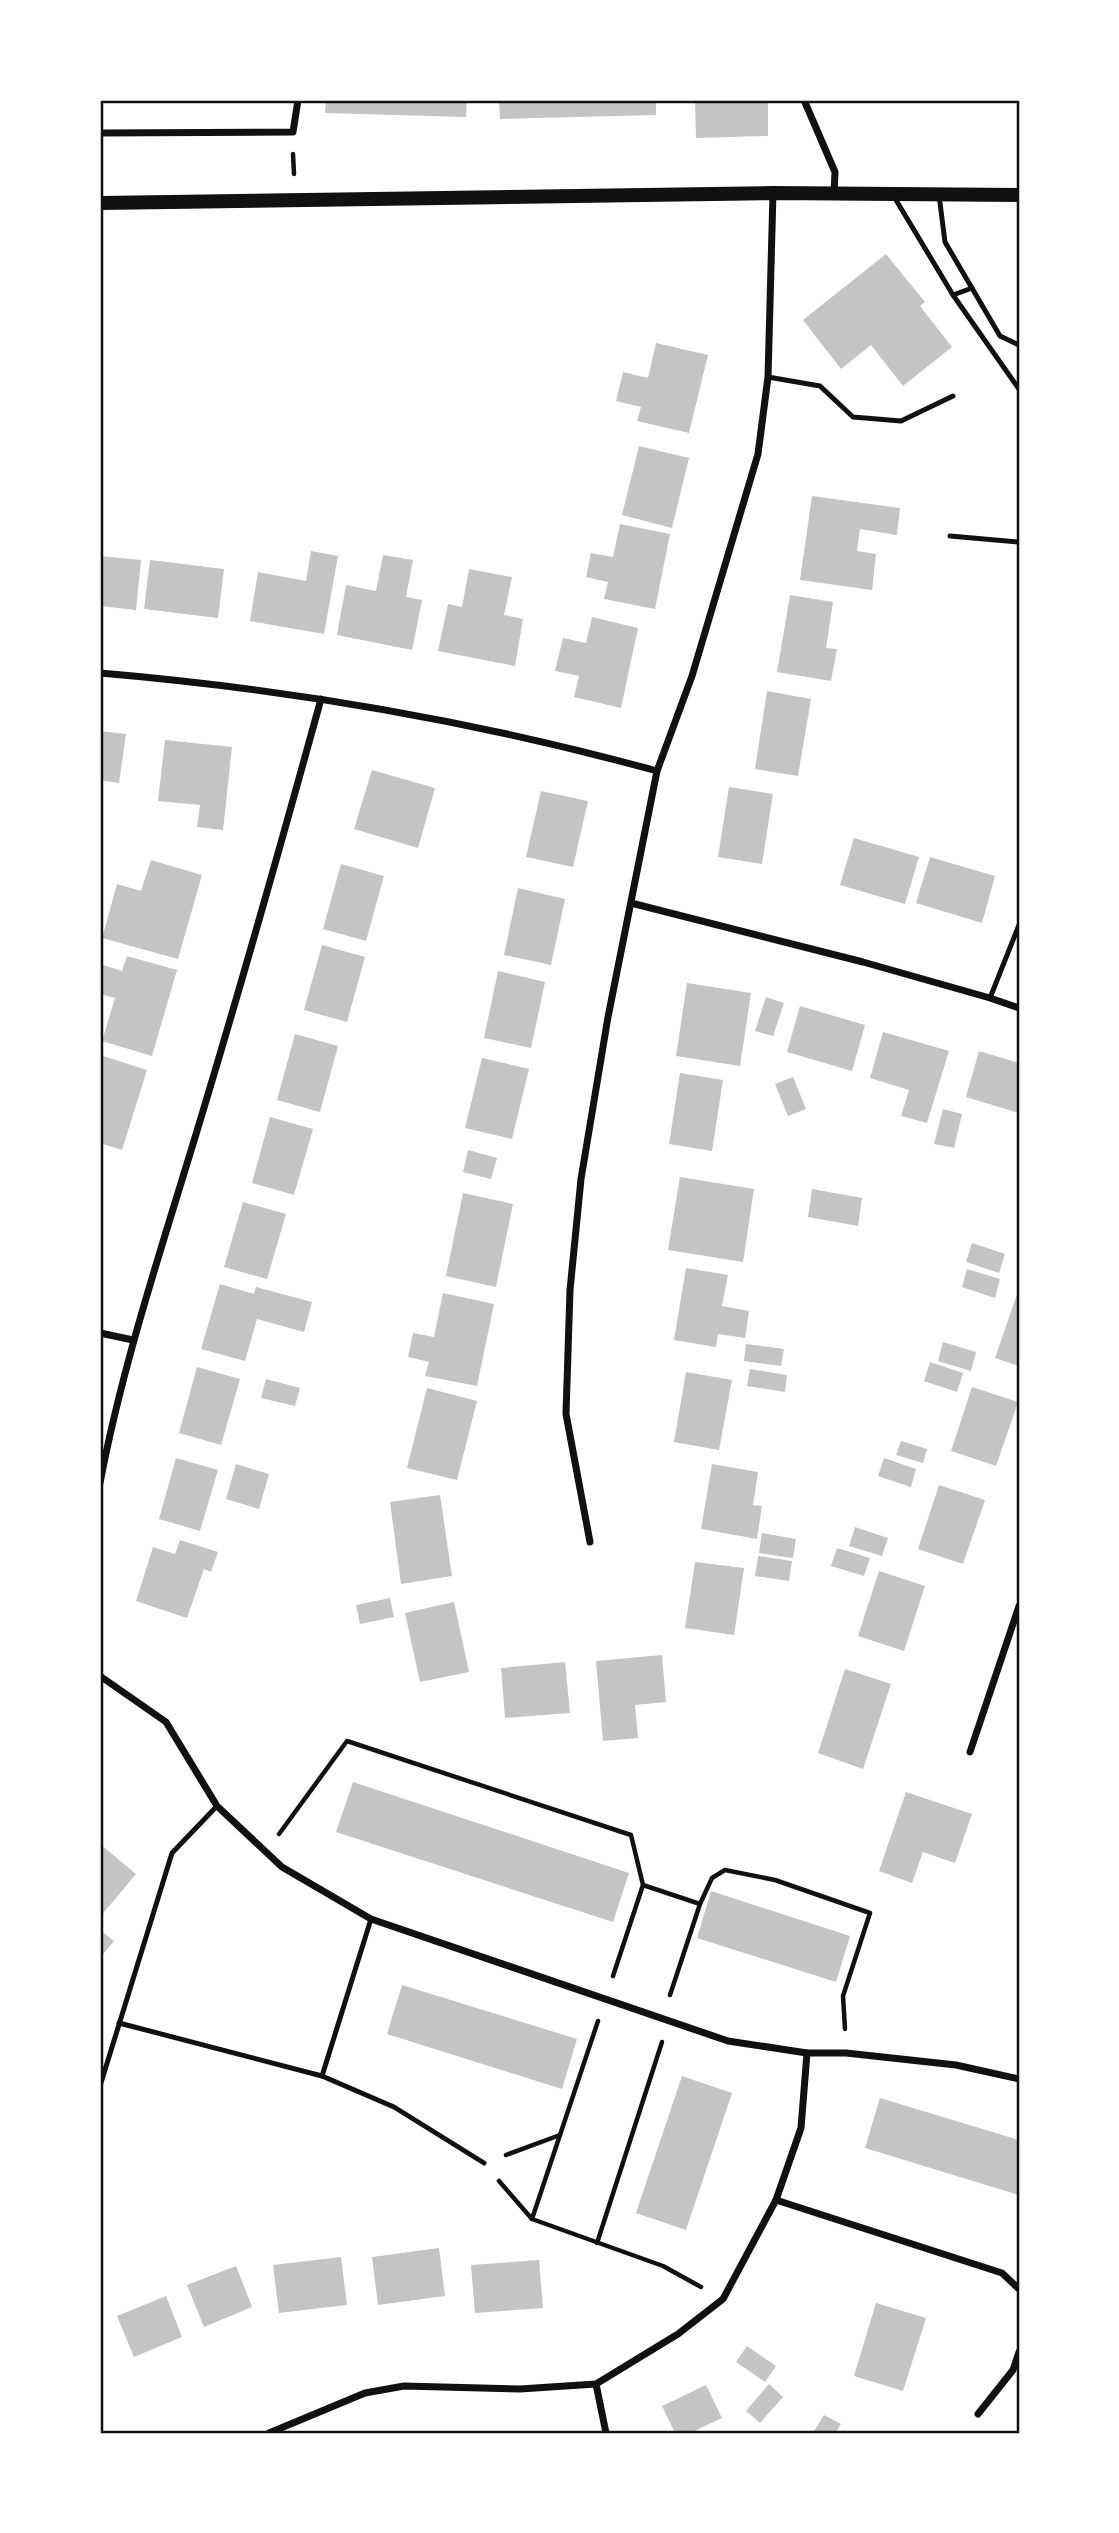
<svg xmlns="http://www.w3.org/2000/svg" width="1119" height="2533" viewBox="0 0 1119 2533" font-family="'Fira Sans',sans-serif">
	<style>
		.building { fill: #c4c4c4 }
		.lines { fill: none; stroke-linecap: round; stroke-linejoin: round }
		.path { stroke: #111; stroke-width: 4.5 }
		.service { stroke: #111; stroke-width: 5 }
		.minor { stroke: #111; stroke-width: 7 }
		.secondary { stroke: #111; stroke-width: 14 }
		.neatline { fill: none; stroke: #111; stroke-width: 2.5 }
	</style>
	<rect width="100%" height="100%" fill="#fff"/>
	<!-- building -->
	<g class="building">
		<path d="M326 100H467L466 117 325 113Z"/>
		<path d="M499 100H656V115L500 119Z"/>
		<path d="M695 100H768V136L696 138Z"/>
		<path d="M886 254 925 302 920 306 952 347 903 386 871 345 841 369 803 320Z"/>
		<path d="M656 343 708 355 689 433 637 421 641 407 616 401 623 372 648 378Z"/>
		<path d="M639 446 689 458 672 528 622 515Z"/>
		<path d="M812 496 900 508 897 535 860 529 857 551 876 554 872 590 800 580Z"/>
		<path d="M620 524 670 534 655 609 604 599 608 582 586 577 591 553 613 557Z"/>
		<path d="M311 551 338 556 324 634 250 621 258 572 306 581Z"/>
		<path d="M383 555 413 560 406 597 422 600 412 650 337 635 346 585 376 591Z"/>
		<path d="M100 556 141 560 136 610 100 606Z"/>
		<path d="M150 560 224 569 218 618 144 609Z"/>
		<path d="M469 569 512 577 504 615 523 619 515 666 438 651 448 604 462 607Z"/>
		<path d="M790 595 833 602 826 648 837 649 831 681 777 672Z"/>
		<path d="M592 617 638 628 621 708 574 697 579 676 555 671 563 638 586 643Z"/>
		<path d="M767 691 811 699 798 776 755 769Z"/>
		<path d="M100 731 126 734 119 783 100 780Z"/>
		<path d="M165 740 232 747 223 830 197 827 200 805 158 801Z"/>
		<path d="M372 770 435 788 418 848 354 829Z"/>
		<path d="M729 787 773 794 762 864 718 857Z"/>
		<path d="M541 791 588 801 573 867 526 857Z"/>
		<path d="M854 838 919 857 905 904 840 885Z"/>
		<path d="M930 857 995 876 982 923 916 903Z"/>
		<path d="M151 860 202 875 178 959 102 938 117 884 141 891Z"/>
		<path d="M341 864 384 876 366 941 323 929Z"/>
		<path d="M518 888 565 899 551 965 504 955Z"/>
		<path d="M322 945 365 957 347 1022 304 1010Z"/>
		<path d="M127 956 177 970 152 1056 102 1041 115 998 100 994V964L122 971Z"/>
		<path d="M498 971 545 982 531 1048 484 1038Z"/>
		<path d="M687 983 751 993 740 1066 676 1056Z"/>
		<path d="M766 997 784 1003 773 1036 755 1031Z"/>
		<path d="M800 1006 865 1025 852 1071 787 1052Z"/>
		<path d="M883 1032 949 1051 927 1123 901 1116 909 1090 870 1078Z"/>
		<path d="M295 1034 338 1046 320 1112 277 1100Z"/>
		<path d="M979 1051 1019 1063V1113L966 1097Z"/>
		<path d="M100 1055 147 1070 122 1150 100 1143Z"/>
		<path d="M482 1058 529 1069 512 1139 465 1128Z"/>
		<path d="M680 1073 723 1080 712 1151 669 1144Z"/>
		<path d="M793 1077 806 1109 788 1116 775 1084Z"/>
		<path d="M943 1109 962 1114 954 1148 934 1144Z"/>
		<path d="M270 1117 313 1129 294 1195 252 1183Z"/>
		<path d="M468 1150 497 1158 491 1179 463 1172Z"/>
		<path d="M680 1177 754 1189 743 1262 668 1250Z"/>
		<path d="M812 1189 862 1198 858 1226 808 1217Z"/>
		<path d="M463 1193 513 1204 496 1287 446 1276Z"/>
		<path d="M243 1202 286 1214 267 1279 224 1267Z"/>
		<path d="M972 1243 1005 1254 999 1273 966 1262Z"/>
		<path d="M686 1268 728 1275 722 1306 749 1311 745 1338 718 1334 716 1347 674 1340Z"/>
		<path d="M967 1269 1000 1279 995 1298 962 1287Z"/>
		<path d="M220 1284 254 1294 256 1287 312 1302 304 1332 257 1319 245 1361 201 1349Z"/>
		<path d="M443 1293 494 1304 477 1386 425 1376 429 1362 408 1357 413 1333 434 1337Z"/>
		<path d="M1017 1294 1019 1295V1366L995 1358Z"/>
		<path d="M943 1342 976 1352 971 1371 938 1361Z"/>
		<path d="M746 1344 784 1349 781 1366 744 1361Z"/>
		<path d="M930 1362 963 1373 957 1392 924 1381Z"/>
		<path d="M197 1367 240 1379 221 1445 179 1433Z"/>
		<path d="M750 1369 787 1375 785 1392 747 1386Z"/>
		<path d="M686 1372 732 1380 719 1450 674 1442Z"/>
		<path d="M266 1379 300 1388 295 1406 261 1398Z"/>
		<path d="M972 1387 1018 1402 996 1466 951 1451Z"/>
		<path d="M427 1388 477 1401 457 1480 407 1468Z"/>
		<path d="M901 1441 927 1449 923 1463 896 1455Z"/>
		<path d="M176 1458 218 1470 200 1531 159 1519Z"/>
		<path d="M884 1458 916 1469 911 1487 878 1476Z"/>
		<path d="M236 1464 269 1474 259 1509 226 1499Z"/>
		<path d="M712 1464 758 1472 753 1505 762 1506 757 1539 701 1529Z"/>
		<path d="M939 1485 985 1500 963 1564 918 1549Z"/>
		<path d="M440 1495 452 1576 401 1584 390 1502Z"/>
		<path d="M855 1527 888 1538 882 1556 849 1546Z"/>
		<path d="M762 1533 796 1539 793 1558 759 1553Z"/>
		<path d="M180 1540 218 1552 211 1572 204 1569 187 1618 136 1601 153 1547 175 1554Z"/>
		<path d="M837 1548 870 1558 864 1576 831 1566Z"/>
		<path d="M758 1556 792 1561 789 1581 755 1576Z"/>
		<path d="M695 1562 744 1568 734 1635 685 1628Z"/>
		<path d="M879 1571 925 1586 904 1651 858 1636Z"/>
		<path d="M390 1598 394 1617 360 1624 356 1605Z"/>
		<path d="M454 1602 469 1672 420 1682 405 1613Z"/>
		<path d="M662 1655 666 1702 635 1705 638 1738 603 1741 596 1661Z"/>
		<path d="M565 1662 570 1713 505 1718 501 1668Z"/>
		<path d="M845 1669 891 1684 863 1769 818 1753Z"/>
		<path d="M353 1782 629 1873 613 1922 336 1832Z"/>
		<path d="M906 1792 972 1814 955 1863 923 1852 912 1883 879 1871Z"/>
		<path d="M100 1844 136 1874 100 1917Z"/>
		<path d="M711 1891 850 1936 836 1982 697 1938Z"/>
		<path d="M100 1930 114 1941 100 1958Z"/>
		<path d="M402 1985 577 2039 562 2089 387 2034Z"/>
		<path d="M682 2076 732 2093 686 2230 636 2213Z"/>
		<path d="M880 2098 1019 2140V2195L865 2148Z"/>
		<path d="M439 2248 445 2296 378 2305 372 2257Z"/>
		<path d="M341 2257 347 2305 279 2313 273 2265Z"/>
		<path d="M539 2260 543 2308 475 2313 471 2265Z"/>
		<path d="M236 2266 252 2307 204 2327 187 2285Z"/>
		<path d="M166 2296 182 2337 134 2357 117 2316Z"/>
		<path d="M876 2303 926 2318 903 2391 854 2376Z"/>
		<path d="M747 2346 776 2366 765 2382 736 2362Z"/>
		<path d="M769 2384 783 2397 760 2423 746 2411Z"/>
		<path d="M706 2385 722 2418 690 2433H675L662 2406Z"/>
		<path d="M824 2415 841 2424 835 2433H813Z"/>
	</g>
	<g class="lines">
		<!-- path -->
		<g class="path">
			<path d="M293 154 294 174"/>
			<path d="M279 1834 347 1741 631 1835 643 1885 613 1976"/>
			<path d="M643 1885 700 1904"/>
			<path d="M670 1995 700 1904 712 1878 725 1870 775 1880 870 1913 843 1996 845 2029"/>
			<path d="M506 2155 560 2135"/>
			<path d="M499 2181 532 2219 663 2266 701 2287"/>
			<path d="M532 2219 598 2021"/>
			<path d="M597 2243 662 2042"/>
		</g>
		<!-- service -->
		<g class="service">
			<path d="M893 195 953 295 1019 389"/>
			<path d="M939 195 945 242 1000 336 1019 345"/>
			<path d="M953 295 972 288"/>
			<path d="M768 377 820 386 853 417 901 421 953 396"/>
			<path d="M950 536 1019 542"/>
			<path d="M990 998 1019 925"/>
			<path d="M119 2023 322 2076 394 2107 484 2163"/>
			<path d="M322 2076 371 1919"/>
			<path d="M100 2086 172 1853 217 1806"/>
		</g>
		<!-- minor -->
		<g class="minor">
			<path d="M804 100 835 172 834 194"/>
			<path d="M100 133 293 132 298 100"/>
			<path d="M100 673C288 689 475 721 657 771"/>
			<path d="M631 903 863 962 990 998 1019 1008"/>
			<path d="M100 1333 133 1340"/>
			<path d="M100 1483C124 1357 166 1235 203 1111 244 975 283 837 321 699"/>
			<path d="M590 1542 566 1414 570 1290 581 1179 608 1017 657 771 692 676 758 454 768 377 773 193"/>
			<path d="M100 1676 166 1722 217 1806 282 1867 371 1919 728 2041 807 2053H846L956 2065 1019 2079"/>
			<path d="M970 1752 1019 1606"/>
			<path d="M776 2200 1002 2273 1019 2289"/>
			<path d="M596 2384 606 2433"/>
			<path d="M978 2414 1013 2370 1019 2352"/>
			<path d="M269 2433 365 2393 404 2386 520 2389 596 2384 678 2334 723 2299 776 2200 801 2128 807 2053"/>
		</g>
		<!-- secondary -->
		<path class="secondary" d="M100 203 773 193 1019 195"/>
	</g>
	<!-- border -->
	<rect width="1119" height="2533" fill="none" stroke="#ffffff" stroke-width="203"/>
	<rect x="102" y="102" width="916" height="2330" class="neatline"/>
</svg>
